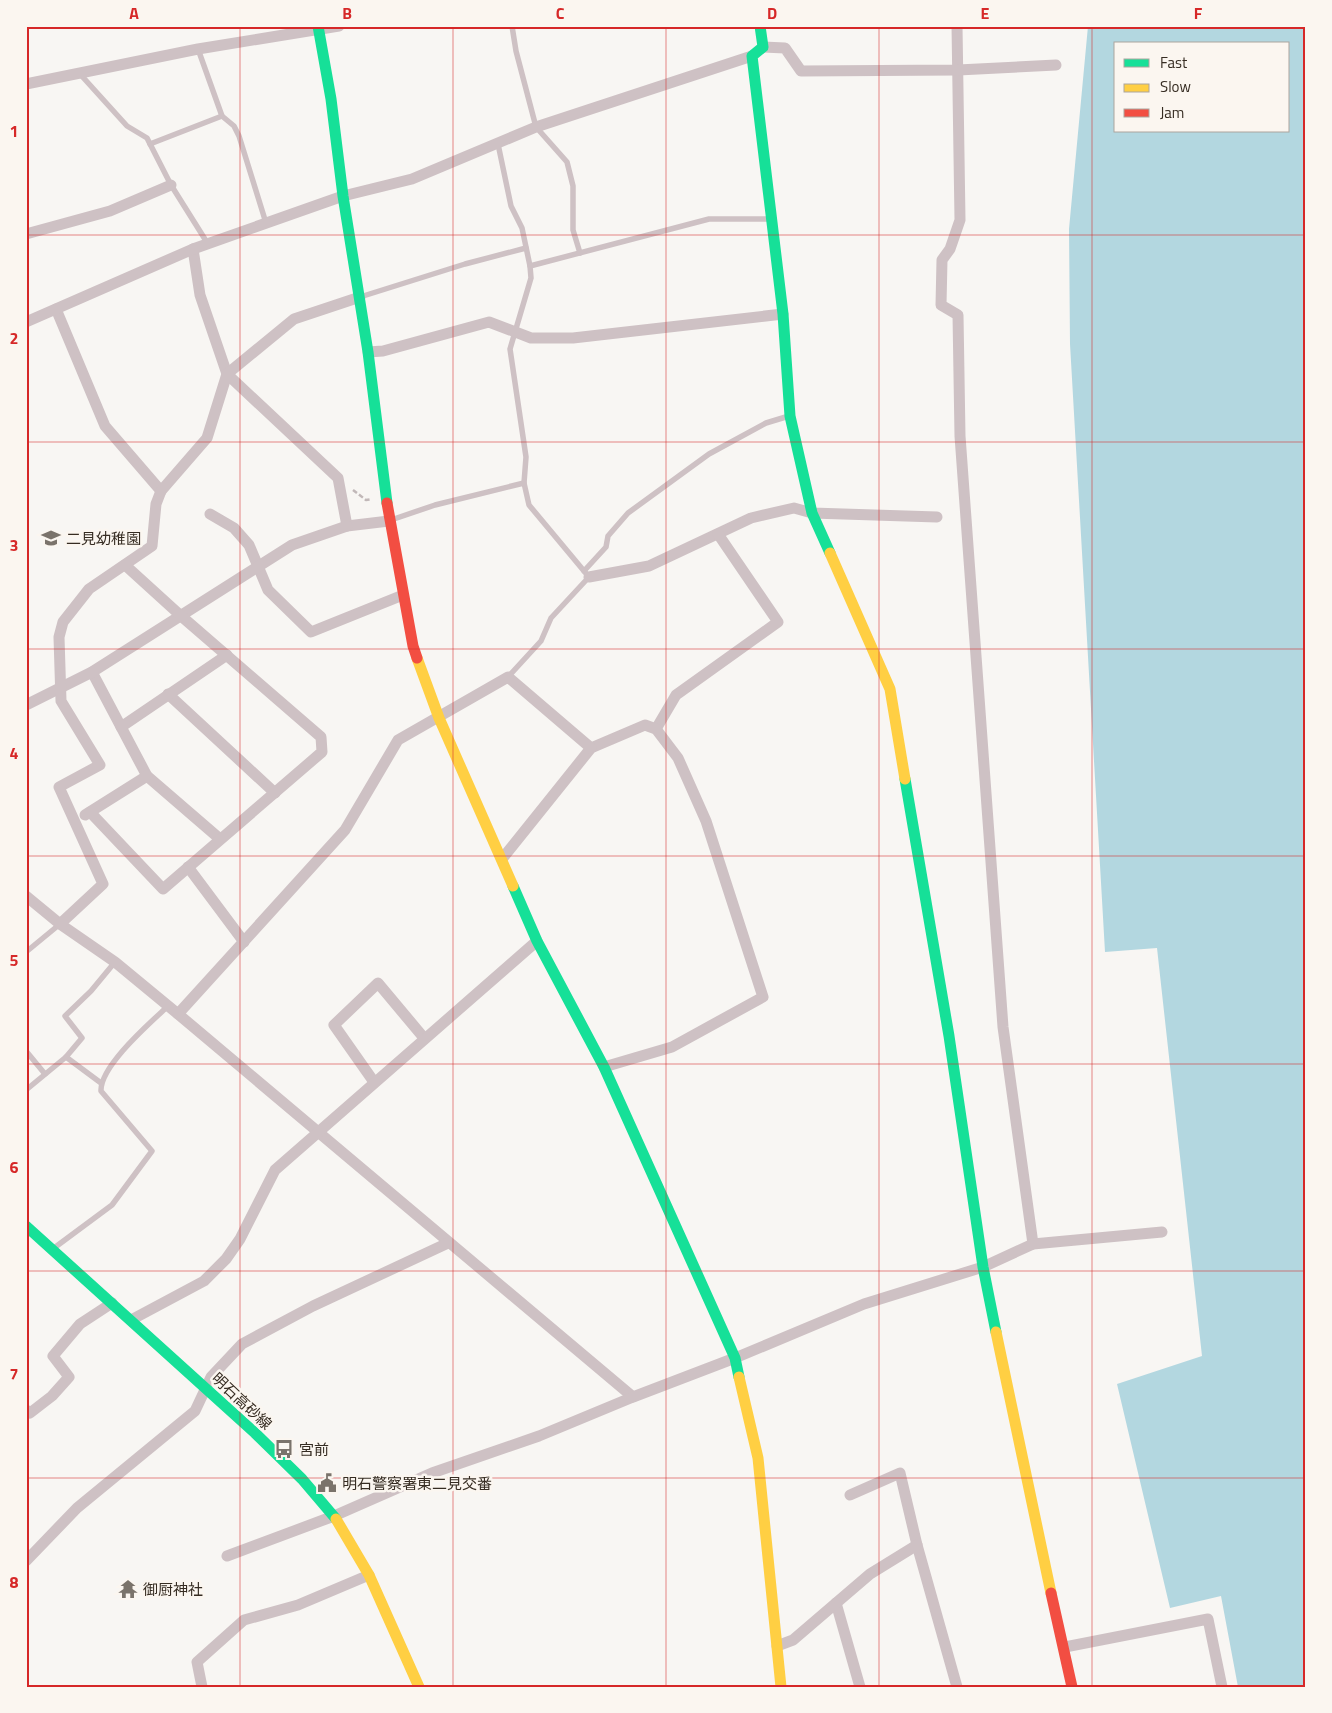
<svg xmlns="http://www.w3.org/2000/svg" width="1332" height="1713" viewBox="0 0 1332 1713" font-family="'Titillium Web','Noto Sans JP',sans-serif">
	<style>
		.water { fill: #b3d7e0; fill-rule: evenodd }
		.lines { fill: none; stroke-linecap: round; stroke-linejoin: round }
		.path { stroke: #c1b8b8; stroke-width: 2.5; stroke-dasharray: 5 2.5; stroke-linecap: butt }
		.lane { stroke: #cec1c4; stroke-width: 5.5 }
		.street { stroke: #cec1c4; stroke-width: 11 }
		.fast { stroke: #16e098; stroke-width: 11 }
		.slow { stroke: #ffcf43; stroke-width: 11 }
		.jam { stroke: #f24e42; stroke-width: 11 }
		.grid { fill: none; stroke: #d62828; stroke-width: 1; stroke-opacity: 0.55 }
		.labels { text-anchor: middle; dominant-baseline: central; stroke-width: 5; stroke-linejoin: round; paint-order: stroke }
		.poi-label { font-size: 15px; fill: #362c22; stroke: #fbf6f0; text-anchor: start }
		.street-label { font-size: 15px; fill: #362c22; stroke: #fbf6f0 }
		.neatline { fill: none; stroke: #d62828; stroke-width: 2 }
		.grid-label { font-size: 16px; text-anchor: middle; font-weight: bold; fill: #d62828 }
	</style>
	<rect width="100%" height="100%" fill="#f8f6f3"/>
	<!-- water -->
	<path class="water" d="M1088 26H1306V1687H1238L1221 1596 1170 1608 1117 1384 1202 1356 1157 948 1105 952 1070 344 1069 229ZM1116 44H1288V131H1116Z"/>
	<g class="lines">
		<!-- path -->
		<path class="path" d="M353 490 366 500 372 499"/>
		<!-- lane -->
		<g class="lane">
			<path d="M512 26 516 51 536 127 567 162 573 186V230L580 253"/>
			<path d="M198 49 222 116 234 126 239 136 266 223"/>
			<path d="M80 74 127 126 147 138 171 185 208 244"/>
			<path d="M150 144 222 116"/>
			<path d="M498 144 511 206 522 228 530 266"/>
			<path d="M360 297 465 264 526 248"/>
			<path d="M391 520 435 505 524 483"/>
			<path d="M584 571 606 547 608 536 628 513 709 454 766 423 789 416"/>
			<path d="M508 677 541 641 551 618 589 577 529 505 524 483 526 457 510 349 531 278 530 266 709 219H769"/>
			<path d="M26 952 60 924"/>
			<path d="M26 1051 45 1074"/>
			<path d="M101 1083 66 1057 82 1038 65 1016 91 991 115 962"/>
			<path d="M26 1090 66 1057"/>
			<path d="M54 1248 112 1205 152 1151 101 1091C100 1066 150 1023 168 1006"/>
		</g>
		<!-- street -->
		<g class="street">
			<path d="M957 26 960 220 950 249 942 260 941 305 958 315 960 436 1003 1027 1033 1244"/>
			<path d="M763 47 785 48 801 71 958 70 1056 65"/>
			<path d="M26 84 198 49 339 26"/>
			<path d="M26 234 110 211 171 185"/>
			<path d="M193 249 200 295 227 374 338 478 347 526 389 521"/>
			<path d="M56 309 105 426 161 491"/>
			<path d="M26 322 193 249 343 196 412 179 536 127 752 56"/>
			<path d="M368 352 383 351 489 322 531 338H573L783 314"/>
			<path d="M210 514 234 528 249 545 268 590 311 632 403 595"/>
			<path d="M589 577 649 566 751 518 794 508 812 513 937 517"/>
			<path d="M92 672 147 776 220 839"/>
			<path d="M168 694 275 793"/>
			<path d="M26 705 92 672 292 545 347 526"/>
			<path d="M121 727 227 655"/>
			<path d="M656 729 676 695 778 622 718 534"/>
			<path d="M90 812 163 889 322 752 321 737 180 615 125 565"/>
			<path d="M85 815 147 776"/>
			<path d="M502 859 591 748 645 725 656 729 678 758 706 821 763 997 672 1047 604 1067"/>
			<path d="M188 867 244 942"/>
			<path d="M26 896 60 924 115 962 178 1014 633 1397"/>
			<path d="M60 924 103 884 59 787 100 765 61 701 59 637 63 622 89 589 152 546 156 504 161 491 207 438 227 374 294 319 360 297"/>
			<path d="M178 1014 345 830 398 740 508 677 591 748"/>
			<path d="M374 1082 334 1025 378 983 424 1038"/>
			<path d="M131 1320 204 1281 226 1259 240 1239 275 1170 537 941"/>
			<path d="M26 1410 30 1413 52 1396 69 1377 53 1356 80 1324 112 1303"/>
			<path d="M850 1495 900 1473 917 1545 957 1687"/>
			<path d="M227 1556 334 1516 432 1473 539 1436 633 1397 735 1358 864 1304 983 1267 1033 1244 1162 1232"/>
			<path d="M26 1561 77 1508 195 1411 211 1377 242 1344 313 1306 448 1243"/>
			<path d="M836 1603 860 1687"/>
			<path d="M777 1646 793 1640 870 1574 917 1545"/>
			<path d="M1065 1647 1208 1619 1222 1687"/>
			<path d="M202 1687 197 1662 244 1620 298 1605 369 1575"/>
		</g>
		<!-- fast -->
		<g class="fast">
			<path d="M318 26 331 99 343 196 368 352 387 503"/>
			<path d="M760 26 763 47 752 56 783 314 790 416 812 513 830 553"/>
			<path d="M905 779 949 1036 983 1267 996 1332"/>
			<path d="M513 886 537 941 604 1067 735 1358 739 1377"/>
			<path d="M26 1226 255 1433 302 1479 336 1519"/>
		</g>
		<!-- slow -->
		<g class="slow">
			<path d="M830 553 890 689 905 779"/>
			<path d="M417 658 439 718 513 886"/>
			<path d="M996 1332 1051 1593"/>
			<path d="M739 1377 758 1458 781 1687"/>
			<path d="M336 1519 369 1575 419 1687"/>
		</g>
		<!-- jam -->
		<g class="jam">
			<path d="M387 503 413 646 417 658"/>
			<path d="M1051 1593 1072 1687"/>
		</g>
	</g>
	<!-- grid -->
	<path class="grid" d="M240 26V1687M453 26V1687M666 26V1687M879 26V1687M1092 26V1687M26 235H1306M26 442H1306M26 649H1306M26 856H1306M26 1064H1306M26 1271H1306M26 1478H1306"/>
	<!-- icons -->
	<defs>
		<g id="school-bare" transform="scale(1.5)"><path d="M0-5L7-2L0 1L-7-2ZM-4 1L0 2.5L4 1V4Q0 6-4 4Z" fill="#7a736b" stroke="#fbf6f0" stroke-width="2.5" paint-order="stroke"/></g>
		<g id="bus-bare" transform="scale(1.5)"><path d="M-5-6H5V4H4V6H2V4H-2V6H-4V4H-5ZM-3.5-4V0h7V-4ZM-3.5 1.2v1.5H-2V1.2ZM2 1.2v1.5H3.5V1.2Z" fill="#7a736b" stroke="#fbf6f0" stroke-width="2.5" paint-order="stroke"/></g>
		<g id="civic-bare" transform="scale(1.5)"><path d="M-.6-6.5H3V-4.5H.6V-3L4-1V1h2V6H-6V1h2V-1L-.6-3ZM-1.2 2.5V6h2.4V2.5Z" fill="#7a736b" stroke="#fbf6f0" stroke-width="2.5" paint-order="stroke"/></g>
		<g id="temple-bare" transform="scale(1.5)"><path d="M0-6L5-2H3V0L6.5 2.5H4V6H1.5V3h-3V6H-4V2.5H-6.5L-3 0V-2H-5Z" fill="#7a736b" stroke="#fbf6f0" stroke-width="2.5" paint-order="stroke"/></g>
	</defs>
	<g fill-rule="evenodd">
		<use href="#school-bare" x="51" y="538"/>
		<use href="#bus-bare" x="284" y="1449"/>
		<use href="#civic-bare" x="327" y="1483"/>
		<use href="#temple-bare" x="128" y="1589"/>
	</g>
	<g class="labels">
		<!-- poi labels -->
		<g class="poi-label">
			<text x="66" y="538">二見幼稚園</text>
			<text x="299" y="1449">宮前</text>
			<text x="342" y="1483">明石警察署東二見交番</text>
			<text x="143" y="1589">御厨神社</text>
		</g>
		<!-- street labels -->
		<g class="street-label">
			<text transform="translate(242 1401) rotate(43)">明石高砂線</text>
		</g>
	</g>
	<!-- border -->
	<rect width="1332" height="1713" fill="none" stroke="#fbf6f0" stroke-width="55"/>
	<!-- legend -->
	<rect x="1114" y="42" width="175" height="90" fill="#fbf6f0" stroke="#aca59e"/>
	<rect x="1124" y="59" width="25" height="8" fill="#16e098" stroke="#aca59e"/>
	<text x="1160" y="68" font-size="15" fill="#362c22">Fast</text>
	<rect x="1124" y="84" width="25" height="8" fill="#ffcf43" stroke="#aca59e"/>
	<text x="1160" y="92" font-size="15" fill="#362c22">Slow</text>
	<rect x="1124" y="109" width="25" height="8" fill="#f24e42" stroke="#aca59e"/>
	<text x="1160" y="118" font-size="15" fill="#362c22">Jam</text>
	<rect x="28" y="28" width="1276" height="1658" class="neatline"/>
	<g class="grid-label">
		<text x="134" y="19">A</text>
		<text x="347" y="19">B</text>
		<text x="560" y="19">C</text>
		<text x="772" y="19">D</text>
		<text x="985" y="19">E</text>
		<text x="1198" y="19">F</text>
		<text x="14" y="137">1</text>
		<text x="14" y="344">2</text>
		<text x="14" y="551">3</text>
		<text x="14" y="759">4</text>
		<text x="14" y="966">5</text>
		<text x="14" y="1173">6</text>
		<text x="14" y="1380">7</text>
		<text x="14" y="1588">8</text>
	</g>
</svg>
